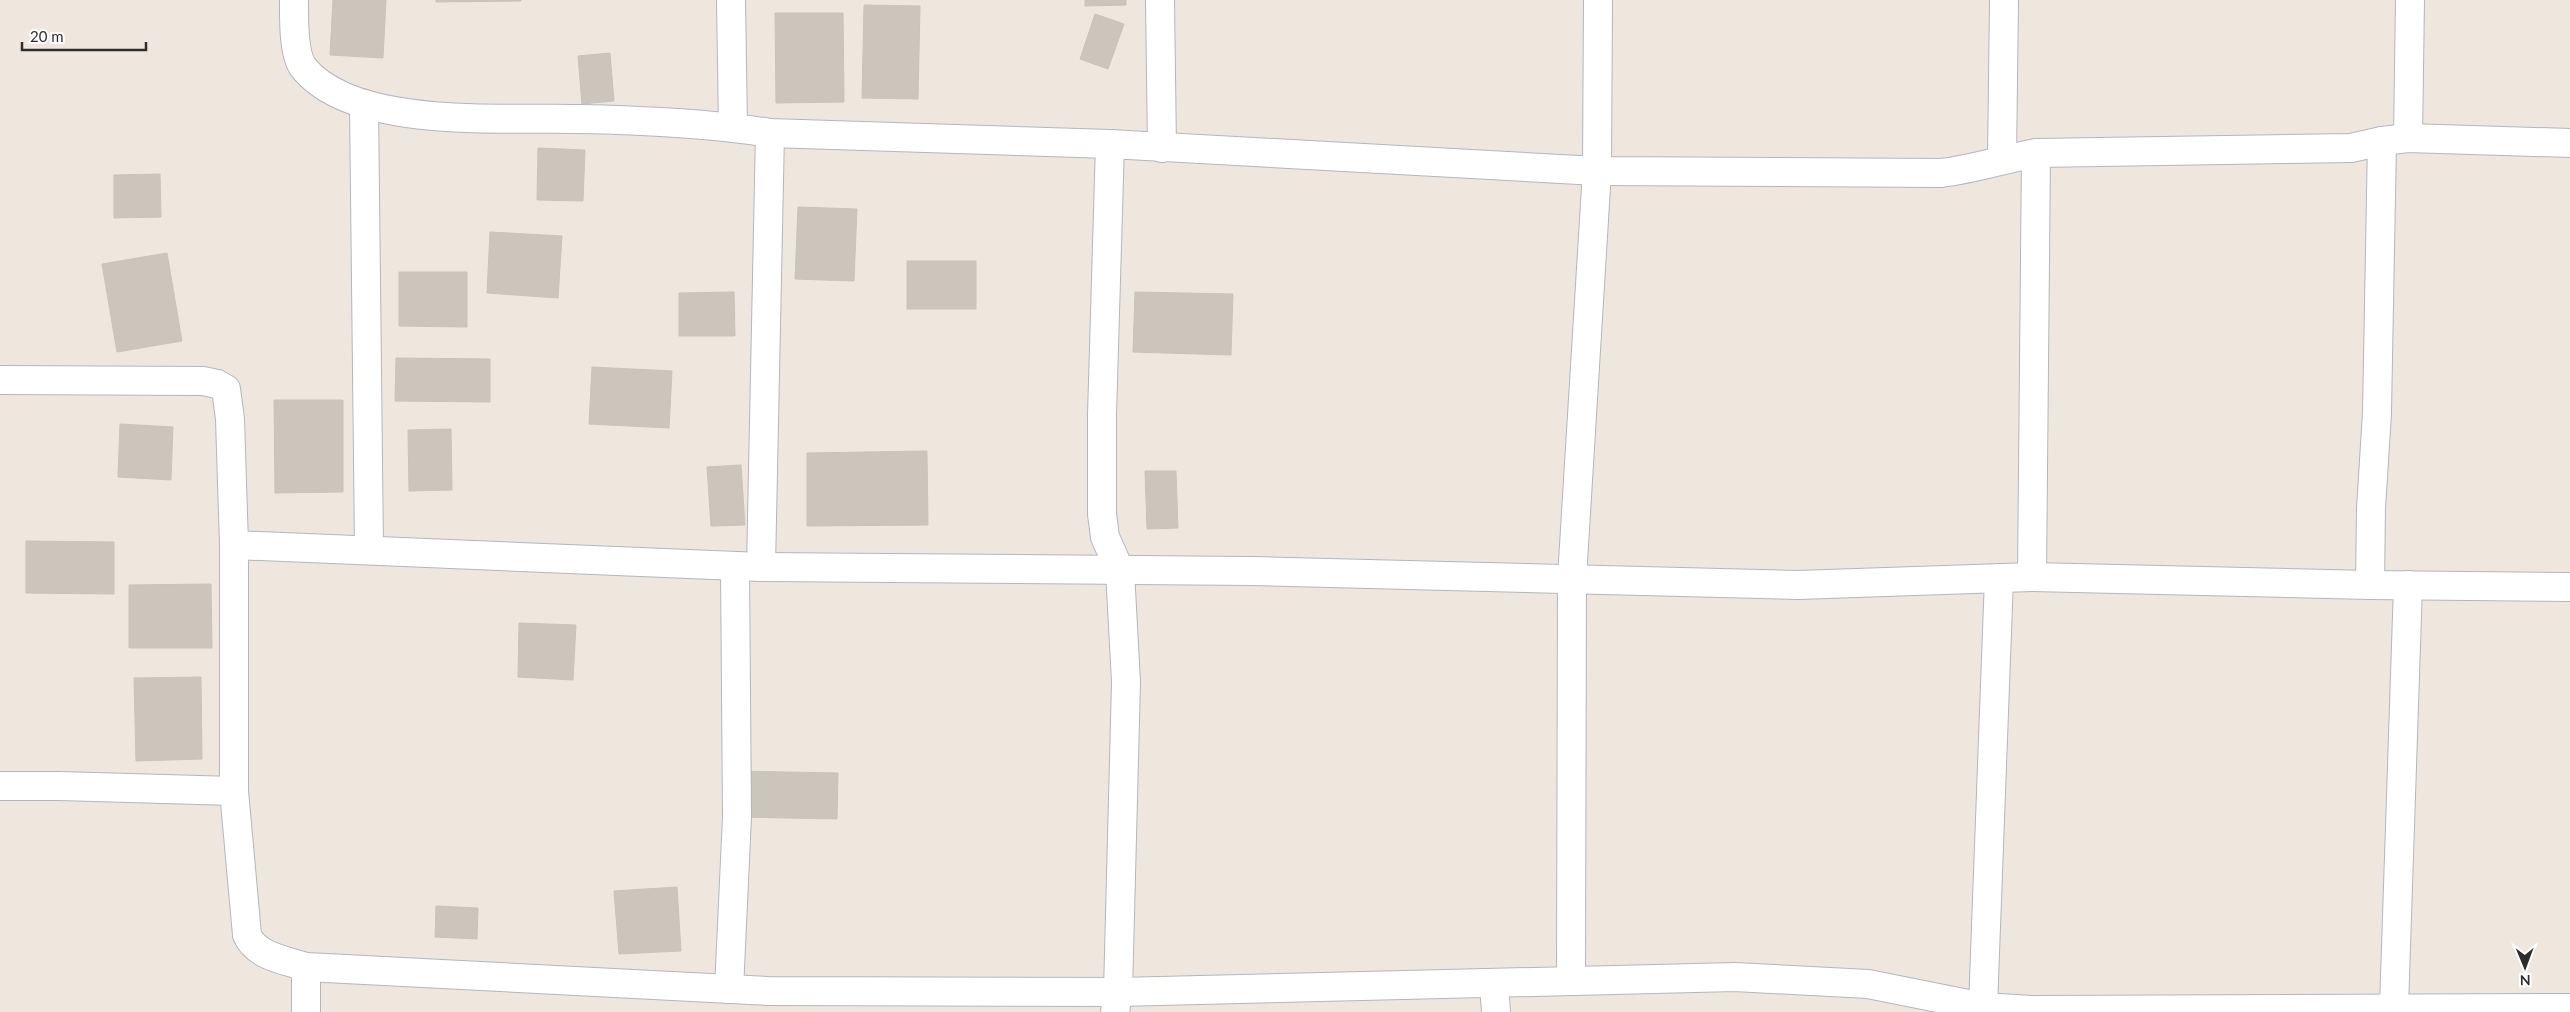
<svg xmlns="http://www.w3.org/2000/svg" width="2570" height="1012" viewBox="0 0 2570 1012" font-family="Lato,sans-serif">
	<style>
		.building { fill: #cbc5bc; stroke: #cbc3b7 }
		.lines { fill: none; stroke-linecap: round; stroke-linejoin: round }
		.street-casing { stroke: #b2b6c1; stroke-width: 30 }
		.street { stroke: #fff; stroke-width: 28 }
	</style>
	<rect width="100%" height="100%" fill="#efe7de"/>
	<!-- building -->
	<g class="building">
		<path d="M333 0H386L383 58 330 55Z"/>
		<path d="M436 0H521V1L436 2Z"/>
		<path d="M1085 0H1126V5L1085 6Z"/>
		<path d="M864 5 920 6 918 99 862 98Z"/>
		<path d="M775 13H843L844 102 776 103Z"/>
		<path d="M1095 14 1124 24 1108 69 1080 59Z"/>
		<path d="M610 53 614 101 582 104 578 56Z"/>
		<path d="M538 148 585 150 583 201 537 200Z"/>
		<path d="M160 174 161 217 114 218V175Z"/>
		<path d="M798 207 857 209 854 281 795 279Z"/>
		<path d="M490 232 562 236 558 298 487 293Z"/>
		<path d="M167 253 182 341 117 352 102 264Z"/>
		<rect x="907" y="261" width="69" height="48"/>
		<path d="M399 272H467V327L399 326Z"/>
		<path d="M734 292 735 336H679V293Z"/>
		<path d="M1135 292 1233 294 1231 355 1133 352Z"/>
		<path d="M396 358 490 359V402L395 401Z"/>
		<path d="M592 367 672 371 669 428 589 424Z"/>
		<path d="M274 400H343V492L275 493Z"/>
		<path d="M120 424 173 427 171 480 118 477Z"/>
		<path d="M451 429 452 490 409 491 408 430Z"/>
		<path d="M927 451 928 525 807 526V453Z"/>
		<path d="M741 465 745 525 711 526 707 467Z"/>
		<path d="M1145 471H1176L1178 528 1147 529Z"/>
		<path d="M26 541 114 542V594L26 593Z"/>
		<path d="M211 584 212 648H129V585Z"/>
		<path d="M519 623 576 625 573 680 518 677Z"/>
		<path d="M201 677 202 759 136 761 134 678Z"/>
		<path d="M738 771 838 773 837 819 737 817Z"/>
		<path d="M677 887 681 951 619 954 614 891Z"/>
		<path d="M436 906 478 908 477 939 435 937Z"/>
	</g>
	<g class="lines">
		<!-- street casing -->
		<g class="street-casing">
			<g id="street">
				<path d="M294 0C294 17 293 53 303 67 352 130 505 117 577 119 641 120 707 123 770 133L1110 144 1597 171 1941 173C1974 169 2004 159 2036 153L2351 148 2382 141 2408 138 2570 143"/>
				<path d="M731 0 733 127"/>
				<path d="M1160 0 1162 148"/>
				<path d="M364 104 369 549"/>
				<path d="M2408 138 2410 0"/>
				<path d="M1110 144 1102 415V514L1105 537 1120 571 1126 682 1118 992 1115 1012"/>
				<path d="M2002 159 2004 0"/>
				<path d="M0 380 203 381 217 384 226 389 230 419 234 545V791"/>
				<path d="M234 545 761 567 1251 571 1798 585 2032 577 2370 585 2570 587"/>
				<path d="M761 567 770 133"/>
				<path d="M2032 577 2036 153"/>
				<path d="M2370 585 2371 508 2377 413 2382 141"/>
				<path d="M0 786H59L234 791 247 935C257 957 285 960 306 967L768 991 1118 992 1735 977 1868 984 1983 1007 2032 1010 2570 1008"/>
				<path d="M1571 981 1572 578 1597 171 1598 0"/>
				<path d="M1494 984 1496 1012"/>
				<path d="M729 989 737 817 735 566"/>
				<path d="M1983 1007 1999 578"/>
				<path d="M2394 1007 2408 585"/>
				<path d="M306 1012V967"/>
			</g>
		</g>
		<!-- street -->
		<use href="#street" class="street"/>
	</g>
	<!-- north arrow -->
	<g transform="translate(2525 967) rotate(179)" stroke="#ffffff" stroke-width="4" paint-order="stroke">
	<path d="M0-4L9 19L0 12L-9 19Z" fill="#2d2d2d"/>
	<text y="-8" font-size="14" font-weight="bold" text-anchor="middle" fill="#2d2d2d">N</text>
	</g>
	<!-- scale -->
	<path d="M22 42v8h124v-8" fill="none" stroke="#2d2d2d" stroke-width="2.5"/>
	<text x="30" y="42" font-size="15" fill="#2d2d2d" stroke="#ffffff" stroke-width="4" paint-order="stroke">20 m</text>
</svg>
